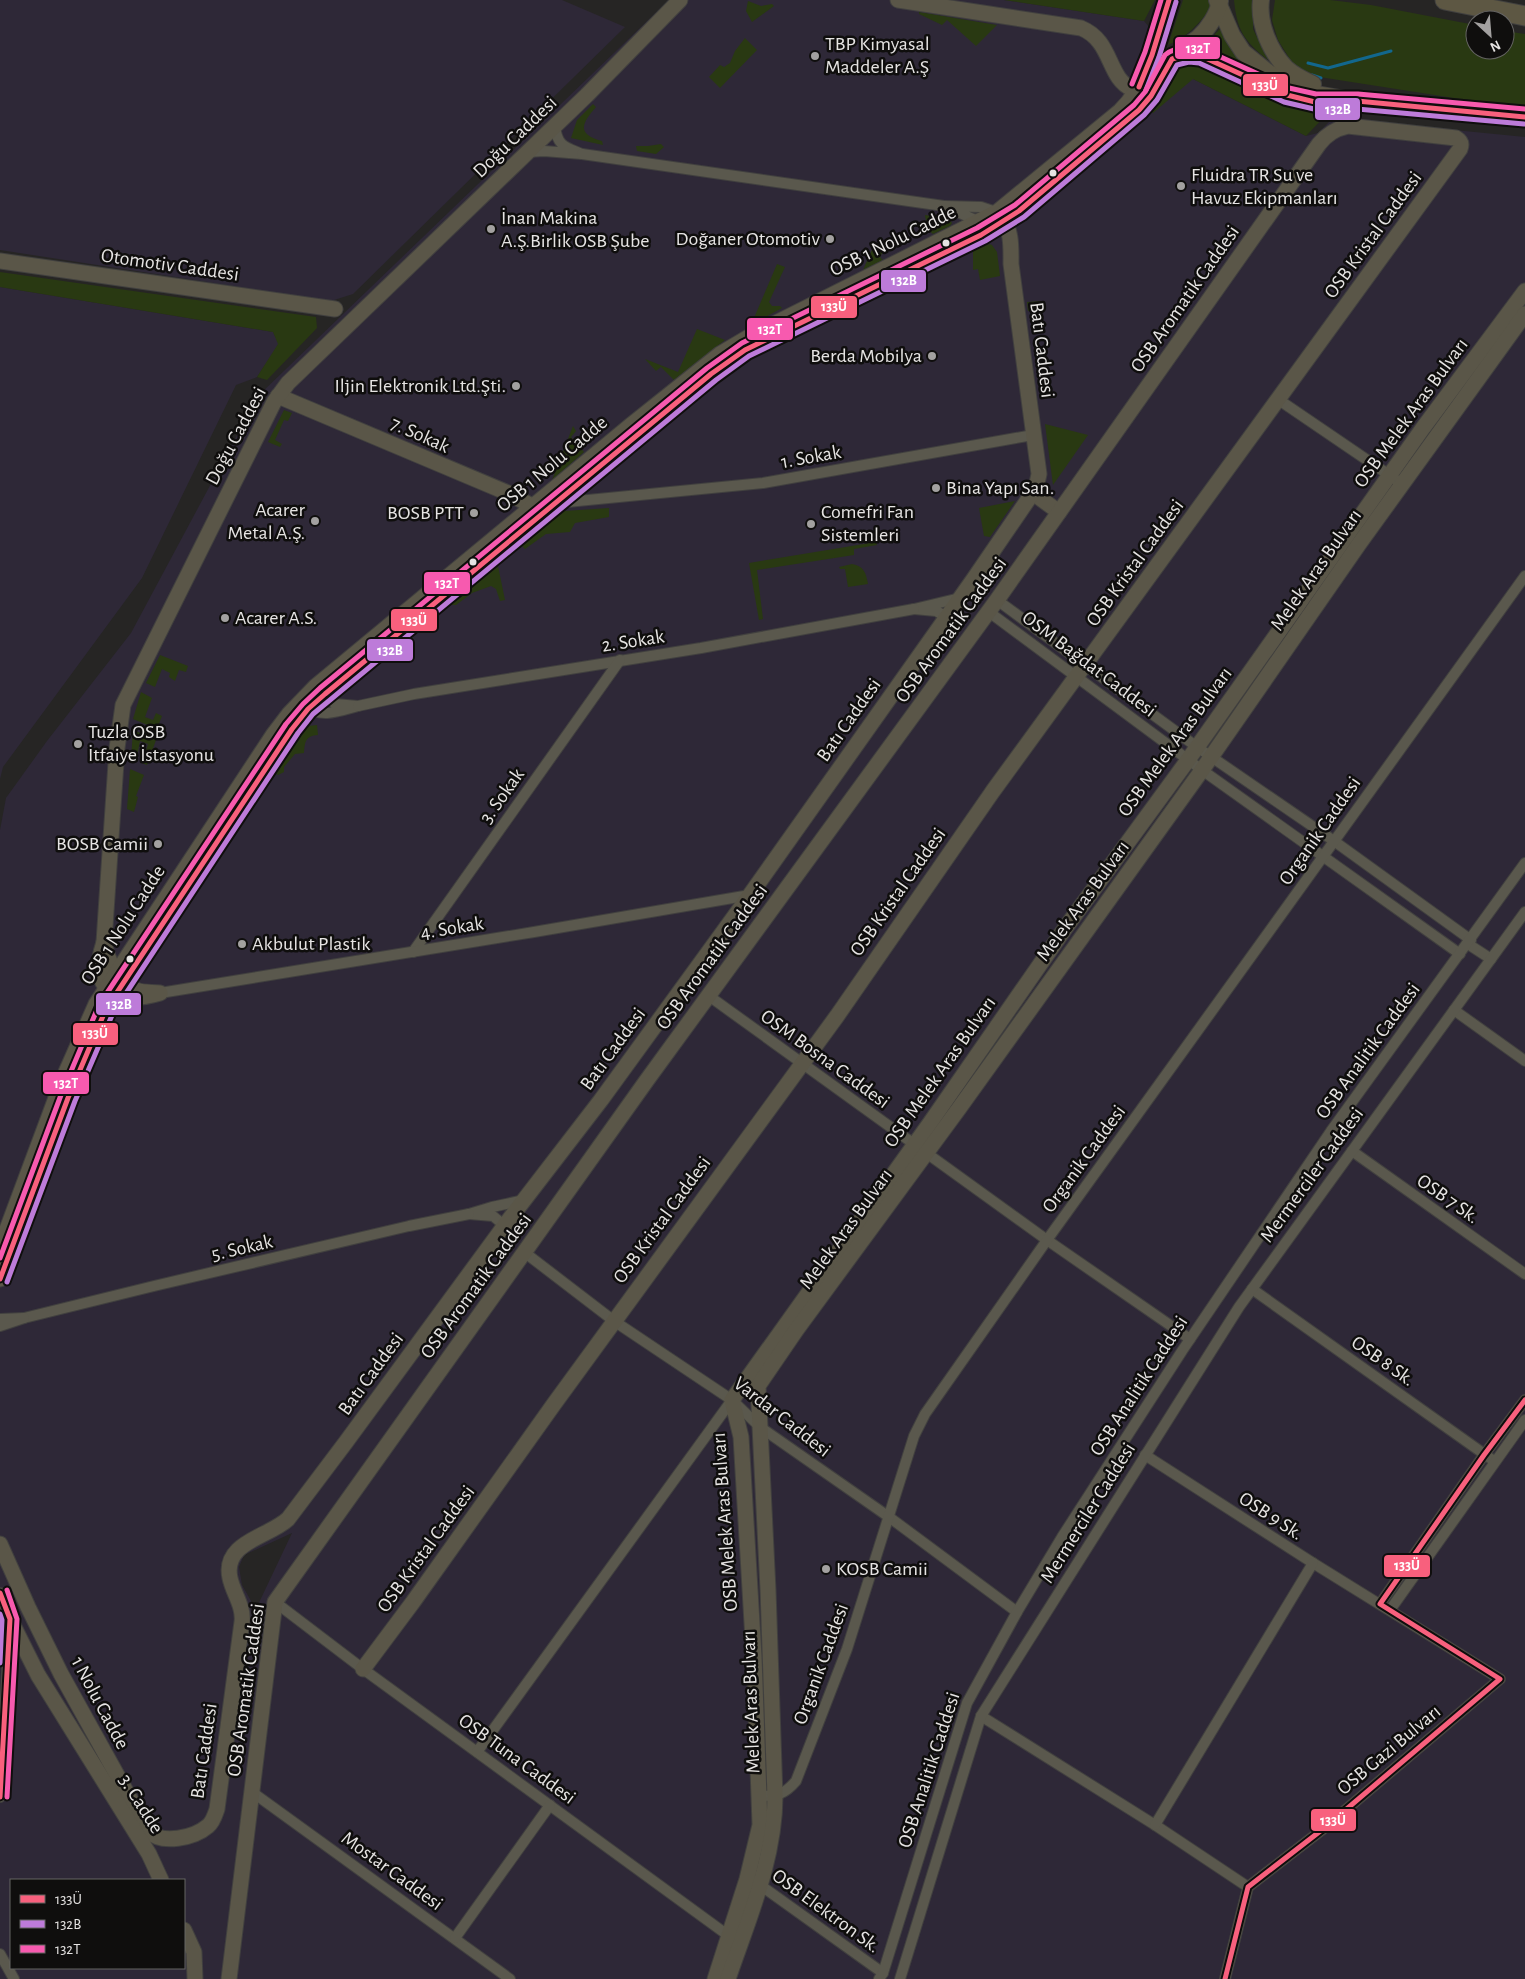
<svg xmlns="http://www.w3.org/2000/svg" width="1525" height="1979" viewBox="0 0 1525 1979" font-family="'Alegreya Sans',sans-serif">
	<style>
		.industrial { fill: #2e2837; fill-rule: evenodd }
		.green { fill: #293912 }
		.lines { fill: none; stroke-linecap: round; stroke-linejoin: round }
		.stream { stroke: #12678d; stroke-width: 3 }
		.street-casing { stroke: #41403f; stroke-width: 12 }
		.secondary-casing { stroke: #41403f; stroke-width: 17 }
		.primary-casing { stroke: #41403f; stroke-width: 18 }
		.highway-casing { stroke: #41403f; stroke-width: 21 }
		.street { stroke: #5a584d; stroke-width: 10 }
		.secondary { stroke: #5a5648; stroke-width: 15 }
		.primary { stroke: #595442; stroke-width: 16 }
		.highway { stroke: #5d5743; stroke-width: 19 }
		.bus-1-casing { stroke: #0f0e0d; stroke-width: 9 }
		.bus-2-casing { stroke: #0f0e0d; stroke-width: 9 }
		.bus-3-casing { stroke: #0f0e0d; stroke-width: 9 }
		.bus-1 { stroke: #f8607d; stroke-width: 5 }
		.bus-2 { stroke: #bd7bd9; stroke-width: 5 }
		.bus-3 { stroke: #f75aaf; stroke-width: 5 }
		.poi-dot { fill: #a3a1a0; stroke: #0f0e0d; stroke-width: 2 }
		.bus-dot { fill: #e6e4e3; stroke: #0f0e0d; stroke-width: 2 }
		.labels { text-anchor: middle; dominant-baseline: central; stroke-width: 5; stroke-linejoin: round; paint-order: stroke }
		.poi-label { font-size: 20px; fill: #e6e4e3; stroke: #0f0e0d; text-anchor: start }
		.street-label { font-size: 20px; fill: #e6e4e3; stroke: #0f0e0d }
		.line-badge { stroke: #0f0e0d; stroke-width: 2 }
		.badge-label { font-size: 14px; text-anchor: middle; font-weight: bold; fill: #fff }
	</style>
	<rect width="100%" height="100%" fill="#262524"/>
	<!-- industrial -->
	<g class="industrial">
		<path d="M0 0H562L625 27 353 294 331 301 0 250Z"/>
		<path d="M669 0H1004L1144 21 1193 79 1306 136 1318 133 1333 118 1525 137V1979H0V830L6 798 47 741 131 633 258 396ZM292 1533 256 1609 255 1608 242 1585 239 1567 244 1555ZM11 1880H184V1968H11Z"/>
		<path d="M0 287 273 332 279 344 257 377 236 385 142 578 3 767 0 779Z"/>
	</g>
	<!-- green -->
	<g class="green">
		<path d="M1004 0H1155L1144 21Z"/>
		<path d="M1183 0H1210L1212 6C1200 23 1187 37 1168 45Z"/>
		<path d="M1234 0H1253V29L1268 60C1244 41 1237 30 1234 0Z"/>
		<path d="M1275 0H1330L1371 5 1475 25V50H1505V31L1525 34V106L1454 98 1313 76 1293 64 1278 40 1272 20Z"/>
		<path d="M748 1 761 6 772 4 774 6 752 22 746 11Z"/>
		<path d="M919 12 997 25 976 46 947 20 942 25 919 14Z"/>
		<path d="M1220 29 1246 66 1204 45Z"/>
		<path d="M745 38 757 50 720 88 709 77 720 65 724 67 730 63 735 51Z"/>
		<path d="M1195 61 1280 102 1326 115 1306 136 1193 79 1153 113 1149 109 1175 67 1181 63Z"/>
		<path d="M593 104 596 107C582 123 576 134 602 141L603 145 571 138 577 120Z"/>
		<path d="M661 144 664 147 656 154 637 151 636 146H648Z"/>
		<path d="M925 215 949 219 952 223 950 226 933 234 929 231C930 224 925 221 925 215Z"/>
		<path d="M989 244 992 245 997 252 1000 276 980 280 978 269 973 270V251Z"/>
		<path d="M874 245 883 252 880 257 883 260 863 270Z"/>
		<path d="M777 264 785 267 769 302 772 306H780L782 308 751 325Z"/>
		<path d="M0 272 316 317 317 328 267 380 257 377 278 344 273 332 0 287Z"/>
		<path d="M1044 301 1043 313 1028 311 1027 302Z"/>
		<path d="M697 329 725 340 674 380 661 367 656 371 645 359 678 372Z"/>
		<path d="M284 410 292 413 288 421 284 420 275 440 282 444 280 447 268 442Z"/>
		<path d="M1045 424 1088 435 1053 485Z"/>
		<path d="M573 426 576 431 571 437 584 452 552 480Z"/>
		<path d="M1015 501 990 537 984 536 979 508Z"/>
		<path d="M609 508V517L575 523 570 532 546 534 525 549 522 546 564 511Z"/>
		<path d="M876 542 877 545 854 549V555L757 570 763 619 759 620 749 563Z"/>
		<path d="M852 564C864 566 866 573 868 584L848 587 845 569H840L839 567Z"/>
		<path d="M498 566 505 600 500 601 496 589 491 586 472 593 456 605H451Z"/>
		<path d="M160 655 188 666 186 672 179 670 175 681 169 677 170 673 162 669 155 687 146 683Z"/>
		<path d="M141 692 152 698 145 717 153 720 156 713 162 716 157 729 133 719Z"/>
		<path d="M317 725 318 735C305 736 305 742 304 753L295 754 284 767V772L278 775 276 774 308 726Z"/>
		<path d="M133 730 156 740 147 765 142 763 148 744 140 741 136 761 131 759Z"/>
		<path d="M130 769 144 775 136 796 138 797 134 812 127 809Z"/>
	</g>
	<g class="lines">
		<!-- stream -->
		<g class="stream">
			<path d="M1308 63 1328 68 1391 51"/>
			<path d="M1312 75 1321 78"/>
		</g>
		<!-- street casing -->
		<g class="street-casing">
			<g id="street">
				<path d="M528 152 544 151 582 154C565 147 557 146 555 126"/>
				<path d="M582 154 944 206"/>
				<path d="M980 222 944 206 981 207 999 213"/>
				<path d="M1279 400 1395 479"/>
				<path d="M557 503 763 483 1033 435"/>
				<path d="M997 600 1197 747 1334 841 1471 940"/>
				<path d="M989 612 1202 770 1460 954"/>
				<path d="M947 617 936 611 914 609 960 598"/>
				<path d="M307 705C318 720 343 710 358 706L335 704 325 694"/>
				<path d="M358 706 414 694 701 648 914 609"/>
				<path d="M1468 944 1491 959"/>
				<path d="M413 952 620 660"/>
				<path d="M160 993 534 932 750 895"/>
				<path d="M709 996 1047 1240 1190 1339"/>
				<path d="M1454 1010 1525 1061"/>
				<path d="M1352 1151 1525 1274"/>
				<path d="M505 1226 493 1216 469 1214 492 1207 524 1200"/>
				<path d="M524 1252 614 1321 732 1400 760 1427 889 1517 1017 1612"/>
				<path d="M1252 1289 1494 1461"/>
				<path d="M24 1318 154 1286 409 1226 469 1214"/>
				<path d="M0 1319 24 1318 0 1326"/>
				<path d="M1145 1455 1313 1563 1500 1679 1323 1829 1248 1887 1225 1979"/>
				<path d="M0 1593 10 1619 0 1797"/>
				<path d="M275 1602 363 1669 733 1939"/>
				<path d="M1380 1604 1484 1455 1525 1400"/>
				<path d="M1390 1610 1525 1420"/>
				<path d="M981 1716 1155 1825 1248 1887"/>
				<path d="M477 1752 732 1400"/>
				<path d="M252 1792 510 1979"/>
				<path d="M759 1796C777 1796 784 1795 796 1781L847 1649 914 1436 925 1414 1047 1240 1525 576"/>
				<path d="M1155 1825 1313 1563"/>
				<path d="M756 1882 883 1973"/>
				<path d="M455 1938 550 1805"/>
				<path d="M0 1954 14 1979"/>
				<path d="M879 1979 883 1973 967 1703 1017 1612 1062 1537 1182 1351 1331 1131 1525 863"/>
				<path d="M900 1979 981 1716 1239 1307 1525 912"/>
			</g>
		</g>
		<!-- secondary casing -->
		<g class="secondary-casing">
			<g id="secondary">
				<path d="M898 0 1081 28C1113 41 1107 78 1132 89L1138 88"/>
				<path d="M0 261 335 309"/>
				<path d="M278 396 508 493 530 505H542"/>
				<path d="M1033 493 1059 512"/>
				<path d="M104 942 117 748 123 705 274 402 288 383 587 95 680 0"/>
				<path d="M104 942C107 959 118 984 136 990 143 993 152 992 160 993 116 1006 88 990 104 942Z"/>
				<path d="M0 1248 63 1079 96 1004 273 735 289 714 316 686 631 425 720 354 752 335 997 212 1120 111C1149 83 1158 38 1169 0"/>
				<path d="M0 1279 68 1098 106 1009 264 769 292 729 308 709 724 365 772 336 1002 224 1029 204 1139 110 1151 96 1172 59"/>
				<path d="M0 1544 28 1607 61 1674 148 1831C162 1845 194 1838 208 1826 213 1822 215 1815 217 1809L242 1622C244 1606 233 1593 230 1578 222 1542 269 1537 288 1519L346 1442 511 1217 601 1100 750 895 973 580 1036 488 1039 474 1011 264C1011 247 1012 230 1001 216"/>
				<path d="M10 1619 38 1675 149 1854 161 1880"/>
				<path d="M184 1930 194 1952 195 1979"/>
				<path d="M229 1979 275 1602 647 1080 997 600 1319 144C1327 134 1335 129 1348 126L1456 138C1461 141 1462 144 1460 149L993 791 837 1016 554 1404 413 1602 363 1669"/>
				<path d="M715 1979 747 1879 760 1825 754 1657 741 1437 732 1400 930 1123 1066 927 1188 760 1423 428 1525 291"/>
				<path d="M728 1979C748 1920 775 1859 775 1796L768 1590 758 1386 797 1329 960 1107 1202 770 1359 544 1525 314"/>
			</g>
		</g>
		<!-- primary casing -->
		<g class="primary-casing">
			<g id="primary">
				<path d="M1217 0 1232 35 1243 52 1269 73 1310 93 1357 101 1525 117"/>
				<path d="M1261 0C1258 24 1270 51 1286 68 1294 75 1304 80 1313 84"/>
				<path d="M1175 56C1182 48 1190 44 1198 38 1208 29 1218 14 1220 1"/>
				<path d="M1172 59 1189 54 1201 56 1255 82 1287 95 1303 99"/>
			</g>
		</g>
		<!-- highway casing -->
		<g class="highway-casing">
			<path id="highway" d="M1445 0 1525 16"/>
		</g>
		<!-- street -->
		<use href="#street" class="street"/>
		<!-- secondary -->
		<use href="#secondary" class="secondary"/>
		<!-- primary -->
		<use href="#primary" class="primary"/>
		<!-- highway -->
		<use href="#highway" class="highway"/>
		<!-- bus-1 casing -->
		<g class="bus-1-casing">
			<g id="bus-1">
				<path d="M1139 87 1152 55 1169 0"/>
				<path d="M0 1279 68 1098 106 1009 292 729 308 709 325 694 711 374 745 350 981 235 1019 211 1139 110 1151 96 1172 59 1189 54 1201 56 1287 95 1315 102 1357 101 1525 117"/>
				<path d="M0 1593 10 1619 0 1797"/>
				<path d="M1225 1979 1248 1887 1323 1829 1500 1679 1380 1604 1484 1455 1525 1400"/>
			</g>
		</g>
		<!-- bus-2 casing -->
		<g class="bus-2-casing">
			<g id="bus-2">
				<path d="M1146 90 1159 57 1176 2"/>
				<path d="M7 1282 75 1101 113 1013 298 733 313 714 330 700 716 380 749 356 985 241 1024 217 1144 115 1157 100 1177 65 1189 62 1199 63 1284 102 1314 109H1357L1524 124"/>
				<path d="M0 1614 2 1620 0 1663"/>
			</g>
		</g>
		<!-- bus-3 casing -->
		<g class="bus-3-casing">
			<g id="bus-3">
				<path d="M1132 84 1145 52 1161 0"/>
				<path d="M0 1258 61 1095 99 1005 286 724 303 704 320 688 707 368 742 343 977 228 1015 205 1134 105 1145 92 1165 55C1175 46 1191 47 1203 49L1289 88 1316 94H1358L1525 109"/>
				<path d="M7 1590 17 1619 7 1797"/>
			</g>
		</g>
		<!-- bus-1 -->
		<use href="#bus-1" class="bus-1"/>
		<!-- bus-2 -->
		<use href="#bus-2" class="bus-2"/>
		<!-- bus-3 -->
		<use href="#bus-3" class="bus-3"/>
	</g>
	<!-- markers -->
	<g class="poi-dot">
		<circle cx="815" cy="56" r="5"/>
		<circle cx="1181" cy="186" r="5"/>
		<circle cx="491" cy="229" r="5"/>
		<circle cx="830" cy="239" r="5"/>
		<circle cx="932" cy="356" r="5"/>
		<circle cx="516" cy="386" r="5"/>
		<circle cx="936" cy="488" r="5"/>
		<circle cx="474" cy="513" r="5"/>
		<circle cx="315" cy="521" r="5"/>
		<circle cx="811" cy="524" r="5"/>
		<circle cx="225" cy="618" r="5"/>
		<circle cx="78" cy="744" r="5"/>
		<circle cx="158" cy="844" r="5"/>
		<circle cx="242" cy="944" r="5"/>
		<circle cx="826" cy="1569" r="5"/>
	</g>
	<g class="bus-dot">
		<circle cx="1053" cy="173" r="4.5"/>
		<circle cx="946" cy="243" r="4.5"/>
		<circle cx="473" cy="562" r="4.5"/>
		<circle cx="130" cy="959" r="4.5"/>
	</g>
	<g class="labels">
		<!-- poi labels -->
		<g class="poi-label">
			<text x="825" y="44">TBP Kimyasal<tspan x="825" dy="23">Maddeler A.Ş</tspan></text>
			<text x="1191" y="175">Fluidra TR Su ve<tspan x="1191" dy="23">Havuz Ekipmanları</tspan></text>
			<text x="501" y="218">İnan Makina<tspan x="501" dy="23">A.Ş.Birlik OSB Şube</tspan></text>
			<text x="820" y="239" text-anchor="end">Doğaner Otomotiv</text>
			<text x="922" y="356" text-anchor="end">Berda Mobilya</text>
			<text x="506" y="386" text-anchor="end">Iljin Elektronik Ltd.Şti.</text>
			<text x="946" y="488">Bina Yapı San.</text>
			<text x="305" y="510" text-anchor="end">Acarer<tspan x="305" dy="23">Metal A.Ş.</tspan></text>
			<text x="821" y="512">Comefri Fan<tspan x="821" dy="23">Sistemleri</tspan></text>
			<text x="464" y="513" text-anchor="end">BOSB PTT</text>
			<text x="235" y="618">Acarer A.S.</text>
			<text x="88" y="732">Tuzla OSB<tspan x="88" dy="23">İtfaiye İstasyonu</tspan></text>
			<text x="148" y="844" text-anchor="end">BOSB Camii</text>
			<text x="252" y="944">Akbulut Plastik</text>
			<text x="836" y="1569">KOSB Camii</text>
		</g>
		<!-- street labels -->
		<g class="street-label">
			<text transform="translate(515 137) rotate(-44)">Doğu Caddesi</text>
			<text transform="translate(1373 235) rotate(-54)">OSB Kristal Caddesi</text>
			<text transform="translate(893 241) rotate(-26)">OSB 1 Nolu Cadde</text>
			<text transform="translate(170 265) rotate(8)">Otomotiv Caddesi</text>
			<text transform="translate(1185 299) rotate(-55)">OSB Aromatik Caddesi</text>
			<text transform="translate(1042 350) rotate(83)">Batı Caddesi</text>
			<text transform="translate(1411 413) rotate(-54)">OSB Melek Aras Bulvarı</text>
			<text transform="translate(420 435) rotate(24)">7. Sokak</text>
			<text transform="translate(236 436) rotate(-62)">Doğu Caddesi</text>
			<text transform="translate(811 457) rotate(-10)">1. Sokak</text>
			<text transform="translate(552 464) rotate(-40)">OSB 1 Nolu Cadde</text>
			<text transform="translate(1135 563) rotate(-54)">OSB Kristal Caddesi</text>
			<text transform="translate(1316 570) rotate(-55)">Melek Aras Bulvarı</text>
			<text transform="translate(951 630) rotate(-54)">OSB Aromatik Caddesi</text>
			<text transform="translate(633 641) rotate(-9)">2. Sokak</text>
			<text transform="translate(1089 664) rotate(37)">OSM Bağdat Caddesi</text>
			<text transform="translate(849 720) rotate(-55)">Batı Caddesi</text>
			<text transform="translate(1175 742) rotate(-54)">OSB Melek Aras Bulvarı</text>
			<text transform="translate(502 796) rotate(-55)">3. Sokak</text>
			<text transform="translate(1320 831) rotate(-55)">Organik Caddesi</text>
			<text transform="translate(898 892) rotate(-55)">OSB Kristal Caddesi</text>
			<text transform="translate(1083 901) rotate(-54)">Melek Aras Bulvarı</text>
			<text transform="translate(123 925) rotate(-57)">OSB 1 Nolu Cadde</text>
			<text transform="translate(452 928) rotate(-9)">4. Sokak</text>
			<text transform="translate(712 957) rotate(-54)">OSB Aromatik Caddesi</text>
			<text transform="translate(613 1049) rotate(-54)">Batı Caddesi</text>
			<text transform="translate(1368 1051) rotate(-54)">OSB Analitik Caddesi</text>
			<text transform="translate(825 1059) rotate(36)">OSM Bosna Caddesi</text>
			<text transform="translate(940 1072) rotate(-55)">OSB Melek Aras Bulvarı</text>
			<text transform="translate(1084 1159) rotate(-54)">Organik Caddesi</text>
			<text transform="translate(1312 1175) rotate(-54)">Mermerciler Caddesi</text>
			<text transform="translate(1448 1199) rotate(35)">OSB 7 Sk.</text>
			<text transform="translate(662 1220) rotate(-54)">OSB Kristal Caddesi</text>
			<text transform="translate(846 1229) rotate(-54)">Melek Aras Bulvarı</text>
			<text transform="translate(242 1248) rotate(-13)">5. Sokak</text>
			<text transform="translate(476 1286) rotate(-54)">OSB Aromatik Caddesi</text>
			<text transform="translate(1383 1361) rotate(35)">OSB 8 Sk.</text>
			<text transform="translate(371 1374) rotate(-54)">Batı Caddesi</text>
			<text transform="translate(1139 1386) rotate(-57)">OSB Analitik Caddesi</text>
			<text transform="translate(782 1417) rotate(38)">Vardar Caddesi</text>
			<text transform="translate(1088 1513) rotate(-58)">Mermerciler Caddesi</text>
			<text transform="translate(1271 1516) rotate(33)">OSB 9 Sk.</text>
			<text transform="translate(725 1522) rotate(-94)">OSB Melek Aras Bulvarı</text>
			<text transform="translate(426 1549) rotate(-54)">OSB Kristal Caddesi</text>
			<text transform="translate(821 1664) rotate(-70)">Organik Caddesi</text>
			<text transform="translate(246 1690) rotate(-82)">OSB Aromatik Caddesi</text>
			<text transform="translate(751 1702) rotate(-92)">Melek Aras Bulvarı</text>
			<text transform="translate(100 1703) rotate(62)">1 Nolu Cadde</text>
			<text transform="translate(1389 1750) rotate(-40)">OSB Gazi Bulvarı</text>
			<text transform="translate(204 1751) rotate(-82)">Batı Caddesi</text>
			<text transform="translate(517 1759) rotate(36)">OSB Tuna Caddesi</text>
			<text transform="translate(929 1770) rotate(-72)">OSB Analitik Caddesi</text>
			<text transform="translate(141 1804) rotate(58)">3. Cadde</text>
			<text transform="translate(392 1871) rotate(36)">Mostar Caddesi</text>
			<text transform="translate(826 1911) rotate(36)">OSB Elektron Sk.</text>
		</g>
	</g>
	<g class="line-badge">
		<rect x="1174" y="36" width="47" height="24" rx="5" fill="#f75aaf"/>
		<rect x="1242" y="73" width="47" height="24" rx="5" fill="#f8607d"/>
		<rect x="1314" y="97" width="47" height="24" rx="5" fill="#bd7bd9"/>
		<rect x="880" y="269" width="47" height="24" rx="5" fill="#bd7bd9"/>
		<rect x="810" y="295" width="48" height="24" rx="5" fill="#f8607d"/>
		<rect x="746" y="317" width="48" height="24" rx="5" fill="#f75aaf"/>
		<rect x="423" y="571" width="48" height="24" rx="5" fill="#f75aaf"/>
		<rect x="390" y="608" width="48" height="24" rx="5" fill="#f8607d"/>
		<rect x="366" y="638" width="48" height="24" rx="5" fill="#bd7bd9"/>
		<rect x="95" y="992" width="47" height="24" rx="5" fill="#bd7bd9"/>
		<rect x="72" y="1022" width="47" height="24" rx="5" fill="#f8607d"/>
		<rect x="42" y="1071" width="48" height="24" rx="5" fill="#f75aaf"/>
		<rect x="1383" y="1554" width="48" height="24" rx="5" fill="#f8607d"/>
		<rect x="1310" y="1808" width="47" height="24" rx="5" fill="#f8607d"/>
	</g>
	<g class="badge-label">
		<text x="1198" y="53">132T</text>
		<text x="1265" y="90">133Ü</text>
		<text x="1338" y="114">132B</text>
		<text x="904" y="285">132B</text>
		<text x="834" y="311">133Ü</text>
		<text x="770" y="334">132T</text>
		<text x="447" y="588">132T</text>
		<text x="414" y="625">133Ü</text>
		<text x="390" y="655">132B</text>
		<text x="119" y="1009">132B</text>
		<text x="95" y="1038">133Ü</text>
		<text x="66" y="1088">132T</text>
		<text x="1407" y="1570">133Ü</text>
		<text x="1333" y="1825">133Ü</text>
	</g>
	<!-- legend -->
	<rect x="10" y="1879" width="175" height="90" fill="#0f0e0d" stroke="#656463"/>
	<rect x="20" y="1895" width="25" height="8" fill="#f8607d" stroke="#656463"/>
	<text x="55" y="1904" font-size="15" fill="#e6e4e3">133Ü</text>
	<rect x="20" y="1920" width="25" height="8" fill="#bd7bd9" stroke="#656463"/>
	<text x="55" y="1929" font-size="15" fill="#e6e4e3">132B</text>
	<rect x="20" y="1945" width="25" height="8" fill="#f75aaf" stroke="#656463"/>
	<text x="55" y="1954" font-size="15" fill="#e6e4e3">132T</text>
	<!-- north arrow -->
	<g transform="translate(1490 35) rotate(154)"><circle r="24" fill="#0f0e0d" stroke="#656463"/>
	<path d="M0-4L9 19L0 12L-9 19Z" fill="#a3a1a0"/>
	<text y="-8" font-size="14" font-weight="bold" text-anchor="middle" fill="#e6e4e3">N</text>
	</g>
</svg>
